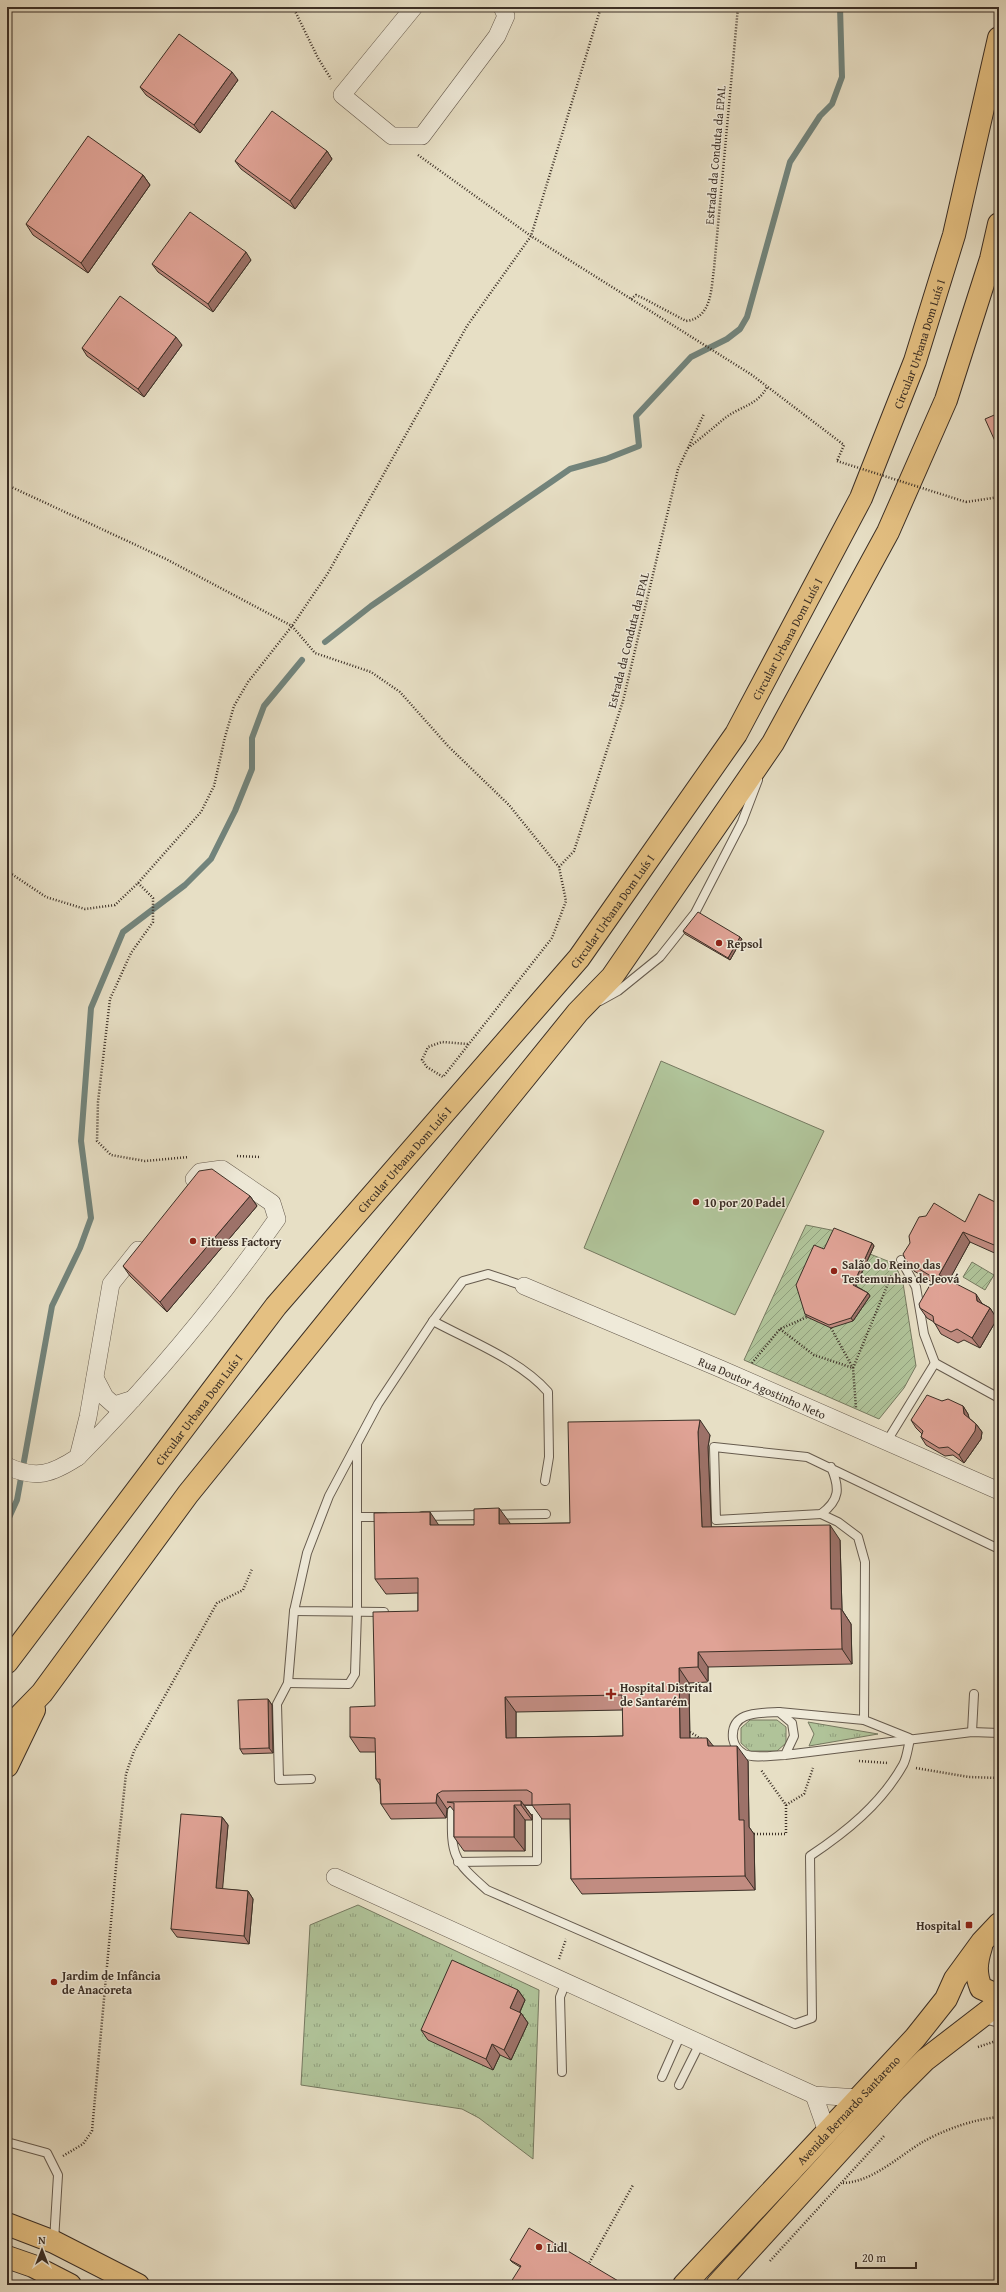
<svg xmlns="http://www.w3.org/2000/svg" width="1006" height="2292" viewBox="0 0 1006 2292" font-family="'Gentium Book Plus',serif">
	<style>
		.grass { fill: url(#grass-tufts); stroke: #767960 }
		.garden { fill: url(#garden-furrows); stroke: #767960 }
		.pitch { fill: #b0c399; stroke: #767960 }
		.lines { fill: none; stroke-linecap: round; stroke-linejoin: round }
		.stream { stroke: #72847c; stroke-width: 6 }
		.service-casing { stroke: #665b4e; stroke-width: 10 }
		.minor-casing { stroke: #665b4e; stroke-width: 18 }
		.primary-casing { stroke: #3b2f26; stroke-width: 24 }
		.trunk-casing { stroke: #3b2f26; stroke-width: 24 }
		.path { stroke: #3b2f26; stroke-width: 2.5; stroke-dasharray: 1 2; stroke-linecap: butt }
		.service { stroke: #efead9; stroke-width: 8 }
		.minor { stroke: #efead9; stroke-width: 17 }
		.primary { stroke: #e4c082; stroke-width: 22 }
		.trunk { stroke: #e4c082; stroke-width: 22 }
		.path-bridge { stroke: #3b2f26; stroke-width: 2.5; stroke-dasharray: 1 2; stroke-linecap: butt }
		.wall { fill: #c18c81; stroke: #3b2f26; fill-rule: evenodd }
		.shaded-wall { fill: #9d7269; stroke: #3b2f26 }
		.building { fill: #e0a396; stroke: #3b2f26; fill-rule: evenodd }
		.poi-dot { fill: #8f2418; stroke: #efead9; stroke-width: 1.5 }
		.labels { text-anchor: middle; dominant-baseline: central; stroke-width: 3; stroke-linejoin: round; paint-order: stroke }
		.street-label { font-size: 12px; fill: #3b2f26; stroke: #efead9 }
		.poi-label { font-size: 12px; font-weight: bold; fill: #3b2f26; stroke: #efead9; text-anchor: start }
	</style>
	<defs>
		<pattern id="grass-tufts" width="24" height="20" patternUnits="userSpaceOnUse"><rect width="24" height="20" fill="#b0c399"/><path d="M3 7l-1-3M5 7V3M7 7l1-3M15 17l-1-3M17 17v-4M19 17l1-3" fill="none" stroke="#909f7d"/></pattern>
		<pattern id="garden-furrows" width="10" height="10" patternUnits="userSpaceOnUse"><rect width="10" height="10" fill="#b0c399"/><path d="M-1 1l2-2M0 10L10 0M9 11l2-2" fill="none" stroke="#909f7d"/></pattern>
	</defs>
	<rect width="100%" height="100%" fill="#e7dfc5"/>
	<filter id="stains"><feTurbulence type="fractalNoise" baseFrequency=".005" numOctaves="4"/><feColorMatrix values="0 0 0 0 .2 0 0 0 0 .09 0 0 0 0 .02 0 0 0 .5 -.17"/></filter>
	<radialGradient id="worn" r=".72"><stop offset=".6" stop-color="#630" stop-opacity="0"/><stop offset="1" stop-color="#630" stop-opacity=".3"/></radialGradient>
	<!-- grass -->
	<g class="grass">
		<path d="M750 1720H777L786 1727V1743L777 1751H750L741 1743V1728Z"/>
		<path d="M808 1722 878 1734 809 1746 814 1734Z"/>
		<path d="M358 1905 539 1990 533 2159 479 2118 462 2109 301 2085 310 1925Z"/>
	</g>
	<!-- garden -->
	<g class="garden">
		<path d="M806 1225 836 1231 855 1287 870 1254 895 1264 903 1283 916 1366 904 1388 879 1419 744 1360Z"/>
		<path d="M972 1262 994 1275 985 1290 963 1277Z"/>
	</g>
	<!-- pitch -->
	<path class="pitch" d="M661 1061 824 1131 735 1315 584 1248Z"/>
	<g class="lines">
		<!-- stream -->
		<g class="stream">
			<path d="M325 642 371 606 570 469 606 459 639 446 636 416 691 357 727 339 740 329 747 317 790 162 820 116 832 104 842 77 840 7"/>
			<path d="M7 1522 17 1500 52 1306 80 1248 91 1218 81 1141 91 1008 123 932 185 885 211 859 235 811 252 769V738L264 706 302 660"/>
		</g>
		<!-- service casing -->
		<g class="service-casing">
			<g id="service">
				<path d="M600 1001 618 991 660 957 695 913 742 822 758 780"/>
				<path d="M901 1260 916 1287 924 1334 935 1363"/>
				<path d="M433 1321C470 1341 520 1360 548 1392L549 1457 545 1481"/>
				<path d="M887 1441 935 1363 999 1398"/>
				<path d="M831 1467C840 1488 840 1500 821 1514L716 1520 714 1447 807 1457 999 1549"/>
				<path d="M821 1514 838 1522 858 1537 865 1562 864 1720 909 1738"/>
				<path d="M422 1516 546 1514"/>
				<path d="M358 1517H385"/>
				<path d="M294 1611 288 1683 277 1704 279 1780 311 1779"/>
				<path d="M384 1612 294 1611 307 1553 329 1496 378 1404 433 1321 463 1281 488 1274 524 1286"/>
				<path d="M288 1683 349 1684 355 1674 357 1612V1446"/>
				<path d="M779 1712 864 1720"/>
				<path d="M972 1732 974 1694"/>
				<path d="M785 1755 794 1736 792 1723 779 1712C759 1713 730 1711 733 1739 734 1745 739 1751 744 1754 755 1759 773 1755 785 1755L972 1732 999 1733"/>
				<path d="M463 1810 452 1811C451 1856 453 1860 487 1890L795 2024 812 2018 810 1856C846 1832 881 1804 903 1765 907 1758 908 1747 910 1739"/>
				<path d="M458 1862 537 1861V1810H518"/>
				<path d="M984 2019 999 2023"/>
				<path d="M562 2072 560 1997 566 1982"/>
				<path d="M662 2077 681 2034"/>
				<path d="M679 2085 700 2043"/>
				<path d="M7 2142 47 2153 58 2175 54 2241"/>
			</g>
		</g>
		<!-- minor casing -->
		<g class="minor-casing">
			<g id="minor">
				<path d="M414 7 342 95 392 136H422L497 36 506 16 502 7"/>
				<path id="s1" d="M524 1286 721 1369 999 1491"/>
				<path d="M95 1378 105 1397 114 1405 133 1399"/>
				<path d="M78 1457C151 1383 217 1304 277 1219L272 1203 222 1169 200 1172 194 1179"/>
				<path d="M7 1466C36 1480 52 1474 78 1457L88 1417 111 1284 138 1250"/>
				<path d="M335 1877 814 2095 859 2098"/>
				<path d="M814 2095 827 2132"/>
			</g>
		</g>
		<!-- primary casing -->
		<g class="primary-casing">
			<g id="primary">
				<path d="M981 1947C976 1963 975 1973 981 1988L999 1996"/>
				<path d="M7 2224 54 2242 138 2285"/>
				<path d="M7 2257 33 2266 70 2285"/>
				<path id="s2" d="M684 2285 915 2038 946 1999 955 1979 982 1942 999 1924"/>
				<path d="M717 2285 895 2090 925 2060 999 2003"/>
			</g>
		</g>
		<!-- trunk casing -->
		<g class="trunk-casing">
			<g id="trunk">
				<path id="s3" d="M7 1662 276 1306 579 958 736 734 861 498 915 361 954 235 999 38"/>
				<path d="M7 1729 42 1693 188 1494 578 1012 612 977 773 743 888 532 946 400 991 259 999 224"/>
				<path d="M7 1766 34 1710"/>
			</g>
		</g>
		<!-- path -->
		<g class="path">
			<path d="M293 7 318 58 331 79"/>
			<path d="M418 155 531 236 752 375 844 445 837 461"/>
			<path d="M631 299 636 295 641 297 686 321C712 318 711 289 714 269L738 7"/>
			<path d="M688 448C701 438 713 428 725 418 741 406 758 405 767 387"/>
			<path d="M7 485 166 559 292 626 315 653 371 672 400 692 448 746 509 805 559 867 566 901 552 938 443 1077 427 1067 422 1060 428 1047 442 1042 468 1044"/>
			<path d="M966 502 999 497"/>
			<path d="M559 867 574 851 623 701 678 469 704 414"/>
			<path d="M7 871 46 897 85 909 115 905 138 883 201 812 214 786 225 737 234 706 248 682 292 626 328 573 467 326 531 236 601 7"/>
			<path d="M138 883 153 898V922L131 953 110 999 98 1102 97 1141 111 1155 145 1161 189 1157"/>
			<path d="M237 1156 261 1157"/>
			<path d="M831 1328 853 1368 856 1408"/>
			<path d="M780 1329 814 1355 853 1368 892 1274"/>
			<path d="M752 1363 780 1329 807 1317"/>
			<path d="M690 1732 703 1740"/>
			<path d="M859 1761 888 1763"/>
			<path d="M916 1768 969 1777 999 1778"/>
			<path d="M786 1805 804 1794 813 1768"/>
			<path d="M751 1834H786V1805L761 1770"/>
			<path d="M559 1959 566 1939"/>
			<path d="M978 2047 999 2040"/>
			<path d="M63 2156 83 2144 92 2131 117 1856 126 1774 134 1751 217 1603 243 1590 252 1569"/>
			<path d="M843 2183C872 2182 898 2157 921 2143 943 2130 974 2119 999 2117"/>
			<path d="M770 2261 885 2135"/>
			<path d="M588 2265 633 2185"/>
		</g>
		<!-- service -->
		<use href="#service" class="service"/>
		<!-- minor -->
		<use href="#minor" class="minor"/>
		<!-- primary -->
		<use href="#primary" class="primary"/>
		<!-- trunk -->
		<use href="#trunk" class="trunk"/>
		<!-- path-bridge -->
		<path class="path-bridge" d="M837 461 966 502"/>
	</g>
	<!-- wall -->
	<g class="wall">
		<path d="M238 80 200 133 146 95 140 87Z"/>
		<path d="M327 151 332 159 295 209 241 169 235 161Z"/>
		<path d="M143 175 150 185 88 273 33 235 26 224Z"/>
		<path d="M251 260 213 312 158 272 152 264Z"/>
		<path d="M182 345 144 397 87 356 82 348Z"/>
		<path d="M683 931 740 937 742 939 730 960 685 934Z"/>
		<path d="M250 1196 257 1206 167 1312 130 1276 123 1266Z"/>
		<path d="M999 1200V1255L970 1242 949 1280 983 1304 990 1308 997 1319 980 1348 964 1340 958 1343 941 1334 934 1322 927 1318 920 1308 932 1282 914 1271 906 1261Z"/>
		<path d="M872 1243 874 1246 856 1286 868 1293 870 1296 853 1321 831 1328 807 1317 805 1314 824 1249Z"/>
		<path d="M942 1401 963 1406 968 1414 969 1418 976 1424 982 1432 981 1439 964 1463 953 1455 945 1456 926 1445 921 1437 922 1434 916 1428 911 1420Z"/>
		<path d="M710 1435 708 1447 711 1527 840 1540 842 1610 851 1624 852 1664 708 1667V1682L689 1683 690 1738 713 1746 748 1761 749 1827 754 1834 755 1890 582 1894 571 1879 570 1819H542L532 1805H524L532 1816V1820H525V1851H464L454 1837V1811L450 1806 447 1809 446 1818 391 1819 381 1804 380 1785 376 1779V1752H360L350 1737 375 1706 418 1611V1593L386 1594 375 1579 439 1525H474L510 1523V1524L570 1523ZM623 1710V1736L516 1738V1712Z"/>
		<path d="M268 1699 272 1705 273 1753 243 1754 240 1749Z"/>
		<path d="M222 1817 228 1825 222 1889 248 1891 253 1899 249 1944 177 1937 171 1929Z"/>
		<path d="M518 1990 525 2000 520 2012 521 2013 528 2023 511 2060 500 2055 493 2070 428 2040 421 2030Z"/>
		<path d="M510 2260 625 2285 520 2267 512 2262Z"/>
	</g>
	<!-- shaded-wall -->
	<g class="shaded-wall">
		<path d="M232 72 238 80 200 133 194 125Z"/>
		<path d="M327 151 332 159 295 209 290 201Z"/>
		<path d="M143 175 150 185 88 273 81 263Z"/>
		<path d="M246 252 251 260 213 312 208 304Z"/>
		<path d="M176 337 182 345 144 397 138 389Z"/>
		<path d="M740 937 742 939 730 960 728 958Z"/>
		<path d="M250 1196 257 1206 167 1312 160 1302Z"/>
		<path d="M963 1232 970 1242 946 1286 939 1275Z"/>
		<path d="M872 1243 874 1246 855 1287 853 1285Z"/>
		<path d="M868 1293 870 1296 853 1321 851 1318Z"/>
		<path d="M976 1294 983 1305 977 1301Z"/>
		<path d="M990 1308 997 1319 980 1348 972 1338Z"/>
		<path d="M963 1406 968 1414 970 1422 964 1414Z"/>
		<path d="M700 1420 710 1435 708 1447 712 1542 702 1527 698 1432Z"/>
		<path d="M976 1424 982 1432 981 1439 964 1463 959 1455Z"/>
		<path d="M499 1508 510 1523V1539L499 1524Z"/>
		<path d="M430 1512 440 1527 430 1525Z"/>
		<path d="M830 1525 840 1540 842 1610 851 1624 852 1664 842 1649 831 1609Z"/>
		<path d="M698 1652 708 1667V1682L698 1667Z"/>
		<path d="M679 1668 689 1683 690 1753 680 1738Z"/>
		<path d="M505 1697 516 1712V1753L506 1738Z"/>
		<path d="M268 1699 272 1705 273 1753 269 1748Z"/>
		<path d="M707 1738 718 1752 708 1746Z"/>
		<path d="M737 1746 748 1761 749 1827 754 1834 755 1890 745 1876 739 1820Z"/>
		<path d="M437 1794 447 1809 446 1818 436 1803Z"/>
		<path d="M521 1801 532 1816V1820L521 1805Z"/>
		<path d="M514 1805 525 1820V1851L514 1837Z"/>
		<path d="M222 1817 228 1825 222 1896 216 1888Z"/>
		<path d="M248 1891 253 1899 249 1944 244 1936Z"/>
		<path d="M518 1990 525 2000 517 2018 510 2008Z"/>
		<path d="M521 2013 528 2023 511 2060 504 2050Z"/>
		<path d="M492 2044 500 2055 493 2070 486 2059Z"/>
	</g>
	<!-- building -->
	<g class="building">
		<path d="M179 34 232 72 194 125 140 87Z"/>
		<path d="M272 111 327 151 290 201 235 161Z"/>
		<path d="M88 136 143 175 81 263 26 224Z"/>
		<path d="M190 212 246 252 208 304 152 264Z"/>
		<path d="M120 296 176 337 138 389 82 348Z"/>
		<path d="M999 413V450L985 419Z"/>
		<path d="M698 912 740 937 728 958 683 931Z"/>
		<path d="M212 1169 250 1196 160 1302 123 1266 199 1171Z"/>
		<path d="M979 1194 995 1202 999 1200V1247L963 1232 939 1275 976 1294 977 1301 990 1308 972 1338 957 1329 951 1332 934 1323 933 1316 920 1308 919 1304 934 1278 906 1261 903 1254 910 1243 909 1236 919 1217 926 1216 934 1203 965 1222Z"/>
		<path d="M834 1228 872 1243 853 1285 868 1293 851 1318 829 1325 805 1314 796 1285 814 1245 824 1249Z"/>
		<path d="M927 1395 942 1401 948 1399 963 1406 964 1414 976 1424 975 1431 959 1455 948 1447 939 1448 921 1437 923 1431 911 1420Z"/>
		<path d="M700 1420 698 1432 702 1527 830 1525 831 1609H841L842 1649 698 1652V1667L679 1668 680 1738H707L708 1746H737L739 1820H744L745 1876 571 1879 570 1804 532 1805V1793L527 1790 442 1791 437 1794 436 1803 381 1804 380 1779H376L375 1738 350 1737V1707L375 1706 373 1612 418 1611V1578L375 1579 374 1513 430 1512V1525H474V1509L499 1508V1524L570 1523 568 1422ZM622 1695 623 1736 506 1738 505 1697Z"/>
		<path d="M268 1699 269 1748 240 1749 238 1700Z"/>
		<path d="M521 1801V1805H514V1837H454V1803L447 1802Z"/>
		<path d="M181 1814 222 1817 216 1888 248 1891 244 1936 171 1929Z"/>
		<path d="M452 1960 518 1990 510 2008 521 2013 504 2050 492 2044 486 2059 421 2030Z"/>
		<path d="M529 2228 625 2285H509L521 2266 510 2260Z"/>
	</g>
	<!-- markers -->
	<g class="poi-dot">
		<circle cx="719" cy="943" r="4"/>
		<circle cx="696" cy="1202" r="4"/>
		<circle cx="193" cy="1241" r="4"/>
		<circle cx="834" cy="1271" r="4"/>
		<path d="M609 1688h4v4h4v4h-4v4h-4v-4h-4v-4h4z"/>
		<rect x="965" y="1921" width="8" height="8" rx="2"/>
		<circle cx="54" cy="1982" r="4"/>
		<circle cx="539" cy="2247" r="4"/>
	</g>
	<g class="labels">
		<!-- street labels -->
		<g class="street-label">
			<text transform="translate(715 155) rotate(-85)">Estrada da Conduta da EPAL</text>
			<text stroke="none"><textPath href="#s3" startOffset="1613">Circular Urbana Dom Luís I</textPath></text>
			<text stroke="none"><textPath href="#s3" startOffset="1289">Circular Urbana Dom Luís I</textPath></text>
			<text transform="translate(628 640) rotate(-76)">Estrada da Conduta da EPAL</text>
			<text stroke="none"><textPath href="#s3" startOffset="965">Circular Urbana Dom Luís I</textPath></text>
			<text stroke="none"><textPath href="#s3" startOffset="641">Circular Urbana Dom Luís I</textPath></text>
			<text stroke="none"><textPath href="#s1" startOffset="259">Rua Doutor Agostinho Neto</textPath></text>
			<text stroke="none"><textPath href="#s3" startOffset="317">Circular Urbana Dom Luís I</textPath></text>
			<text stroke="none"><textPath href="#s2" startOffset="240">Avenida Bernardo Santareno</textPath></text>
		</g>
		<!-- poi labels -->
		<g class="poi-label">
			<text x="727" y="943">Repsol</text>
			<text x="704" y="1202">10 por 20 Padel</text>
			<text x="201" y="1241">Fitness Factory</text>
			<text x="842" y="1264">Salão do Reino das<tspan x="842" dy="14">Testemunhas de Jeová</tspan></text>
			<text x="620" y="1687">Hospital Distrital<tspan x="620" dy="14">de Santarém</tspan></text>
			<text x="961" y="1925" text-anchor="end">Hospital</text>
			<text x="62" y="1975">Jardim de Infância<tspan x="62" dy="14">de Anacoreta</tspan></text>
			<text x="547" y="2247">Lidl</text>
		</g>
	</g>
	<!-- margin -->
	<rect width="1006" height="2292" fill="none" stroke="#e7dfc5" stroke-width="24"/>
	<rect x="8" y="8" width="990" height="2276" fill="none" stroke="#3b2f26" stroke-width="2"/>
	<rect x="12" y="12" width="982" height="2268" fill="none" stroke="#3b2f26"/>
	<!-- north arrow -->
	<g transform="translate(42 2250)" stroke="#efead9" stroke-width="3" paint-order="stroke">
	<path d="M0-3L7 15L0 10L-7 15Z" fill="#3b2f26"/>
	<text y="-6" font-size="11" font-weight="bold" text-anchor="middle" fill="#3b2f26">N</text>
	</g>
	<!-- scale -->
	<path d="M856 2262v6h60v-6" fill="none" stroke="#3b2f26" stroke-width="2"/>
	<text x="862" y="2262" font-size="12" fill="#3b2f26" stroke="#efead9" stroke-width="3" paint-order="stroke">20 m</text>
	<rect width="100%" height="100%" filter="url(#stains)"/>
	<rect width="100%" height="100%" fill="url(#worn)"/>
</svg>
